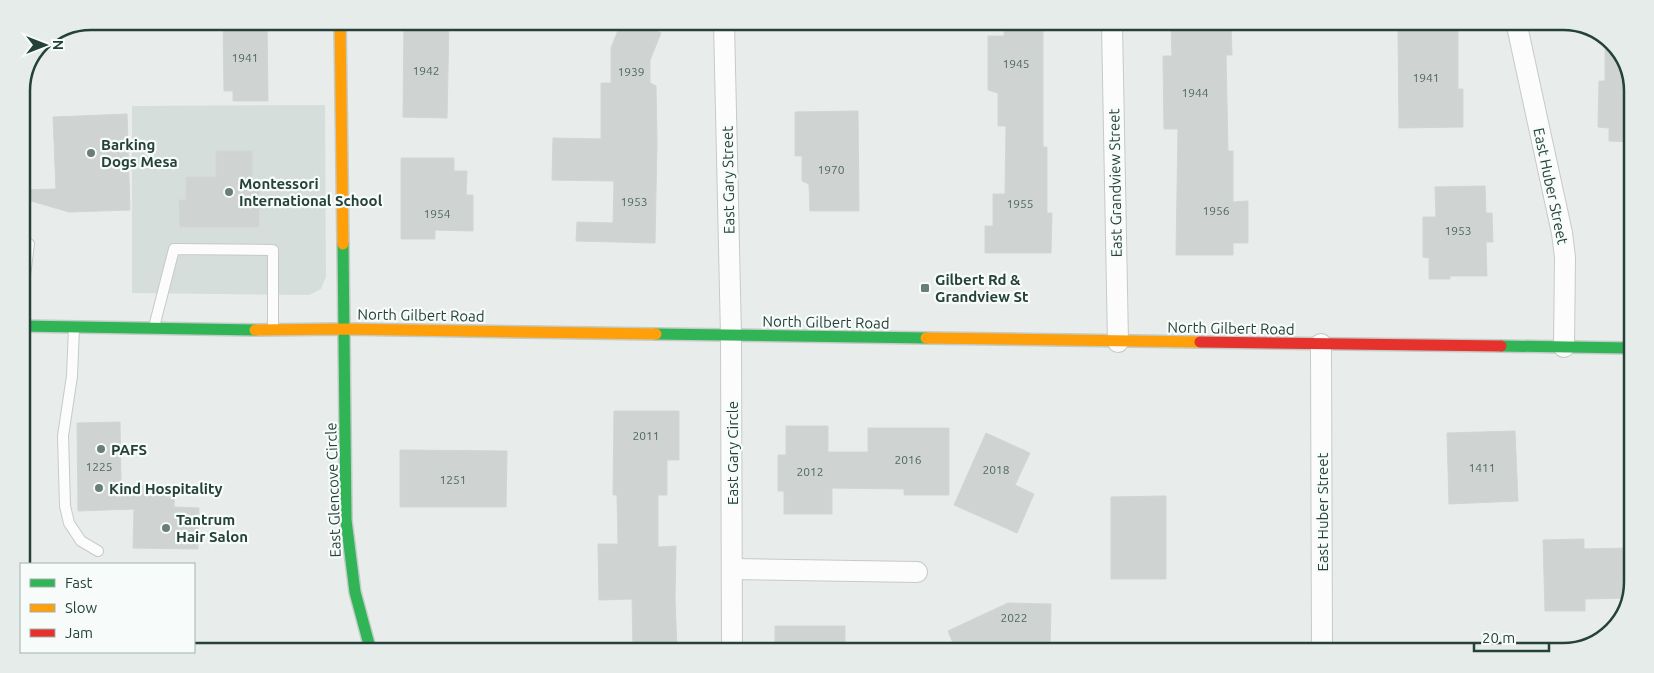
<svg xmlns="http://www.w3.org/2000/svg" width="1654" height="673" viewBox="0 0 1654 673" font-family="Ubuntu,sans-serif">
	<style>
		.built { fill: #d6dedb }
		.building { fill: #cfd4d2; stroke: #d1d6d4 }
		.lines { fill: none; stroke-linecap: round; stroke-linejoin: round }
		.lane-casing { stroke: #c5cac8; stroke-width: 12 }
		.street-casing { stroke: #c5cac8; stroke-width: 22 }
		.fast-casing { stroke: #c3cbc8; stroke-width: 14 }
		.slow-casing { stroke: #c3cbc8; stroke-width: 14 }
		.jam-casing { stroke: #c3cbc8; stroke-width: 14 }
		.lane { stroke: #fcfcfc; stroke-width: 10 }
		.street { stroke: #fcfcfc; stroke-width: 20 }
		.fast { stroke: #30b455; stroke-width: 11 }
		.slow { stroke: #ff9f0a; stroke-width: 11 }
		.jam { stroke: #e5322d; stroke-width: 11 }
		.poi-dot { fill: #697e78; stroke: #f7fbf9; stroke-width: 2 }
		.labels { text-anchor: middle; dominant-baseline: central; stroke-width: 4.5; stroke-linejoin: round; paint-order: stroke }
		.number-label { font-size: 12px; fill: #506761 }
		.poi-label { font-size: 15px; font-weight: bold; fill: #24423a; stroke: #f7fbf9; text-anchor: start }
		.street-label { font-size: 15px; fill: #24423a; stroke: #f7fbf9 }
		.rim { fill: none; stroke: #24423a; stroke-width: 2.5 }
	</style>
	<rect width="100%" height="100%" fill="#e8edeb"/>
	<!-- built -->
	<path class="built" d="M325 105 326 277 321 289 309 295 132 293V106Z"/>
	<!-- building -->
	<g class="building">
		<path d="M223 22H267L268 101H233V91H224Z"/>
		<path d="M404 22H449L447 118 403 117Z"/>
		<path d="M621 23H637L661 33 650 60V83L656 86 657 141 655 243 576 241 577 222 613 223 614 181 552 180 553 138 601 139V83H611V48Z"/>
		<path d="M1004 24 1043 25V147H1047V213H1052L1051 253H985V226H993V194H1005L1006 126H998V93L988 90V36H1004Z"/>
		<path d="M1171 25H1231L1232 55H1226L1228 151H1233V202L1248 201V243H1233V255H1176L1178 129H1164L1163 56H1172Z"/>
		<path d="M1424 26H1458V89H1463V127L1399 128 1398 29H1424Z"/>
		<path d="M1605 39 1618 49 1633 86 1632 142 1609 141V128L1598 127 1599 81H1605Z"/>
		<path d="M858 111 859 211H810L809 184 802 181V156H795V112Z"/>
		<path d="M127 114 130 210 69 212 21 198V190L56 189 53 117Z"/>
		<path d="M216 151H252V190H259V227H180L179 200H186V177H216Z"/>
		<path d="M401 158H454V171H467L466 195H473V231L435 230V239H401Z"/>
		<path d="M1485 186 1486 213H1492L1493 242H1486L1487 276H1450V279H1429V258L1423 257V217H1436L1435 187Z"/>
		<path d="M614 411H679V460H667V495H658V547L676 546 675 599 677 649 633 648 632 599 599 600 598 544H618L617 495H613Z"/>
		<path d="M120 422 121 485 175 486 174 507 199 508 198 549 133 548 134 509 78 511 77 423Z"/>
		<path d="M786 426H828V452H868V428H949V495H904V489L832 488V514H784V491H778V455H786Z"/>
		<path d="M1515 431 1518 501 1449 504 1447 433Z"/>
		<path d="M986 433 1030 453 1015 485 1034 494 1017 533 954 505Z"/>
		<path d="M400 450 507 451 506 507H400Z"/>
		<path d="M1166 496V579H1111V497Z"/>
		<path d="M1584 539V549L1628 548V598L1585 599V611H1545L1543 540Z"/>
		<path d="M1008 603 1051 604 1050 650H956L948 631Z"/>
		<rect x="775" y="626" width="70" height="23"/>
	</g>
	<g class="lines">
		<!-- lane casing -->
		<g class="lane-casing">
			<g id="lane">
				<path d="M21 308 29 244"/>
				<path d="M154 327 174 249 273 250V329"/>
				<path d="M74 328 72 376 63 436 65 506 69 523 81 541 98 551"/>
			</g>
		</g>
		<!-- street casing -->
		<g class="street-casing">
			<g id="street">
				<path d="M724 23 731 336 732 649"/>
				<path d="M1112 25 1118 342"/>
				<path d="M1517 26 1562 233 1565 257 1564 347"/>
				<path d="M1321 344 1322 651"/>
				<path d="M732 569 917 572"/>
			</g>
		</g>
		<!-- fast casing -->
		<g class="fast-casing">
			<g id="fast">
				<path d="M343 244 346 520 355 592 370 648"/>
				<path d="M21 326 255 330"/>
				<path d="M656 334 926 338"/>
				<path d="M1501 346 1630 348"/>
			</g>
		</g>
		<!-- slow casing -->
		<g class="slow-casing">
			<g id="slow">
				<path d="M340 22 343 244"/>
				<path d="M255 330 344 329 656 334"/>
				<path d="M926 338 1200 342"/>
			</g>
		</g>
		<!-- jam casing -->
		<g class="jam-casing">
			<path id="jam" d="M1200 342 1501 346"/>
		</g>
		<!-- lane -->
		<use href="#lane" class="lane"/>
		<!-- street -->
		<use href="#street" class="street"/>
		<!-- fast -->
		<use href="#fast" class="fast"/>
		<!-- slow -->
		<use href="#slow" class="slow"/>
		<!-- jam -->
		<use href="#jam" class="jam"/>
	</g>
	<!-- markers -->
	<g class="poi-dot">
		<circle cx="91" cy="153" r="5"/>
		<circle cx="229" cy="192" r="5"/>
		<rect x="920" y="283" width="10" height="10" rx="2.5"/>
		<circle cx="101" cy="449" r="5"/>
		<circle cx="99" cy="488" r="5"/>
		<circle cx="166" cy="528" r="5"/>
	</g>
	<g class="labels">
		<!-- number labels -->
		<g class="number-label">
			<text x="245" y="57">1941</text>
			<text x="1016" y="63">1945</text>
			<text x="426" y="70">1942</text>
			<text x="631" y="71">1939</text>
			<text x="1426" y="77">1941</text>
			<text x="1195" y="92">1944</text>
			<text x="831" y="169">1970</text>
			<text x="634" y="201">1953</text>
			<text x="1020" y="203">1955</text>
			<text x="1216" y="210">1956</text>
			<text x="437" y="213">1954</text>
			<text x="1458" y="230">1953</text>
			<text x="646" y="435">2011</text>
			<text x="908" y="459">2016</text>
			<text x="99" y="466">1225</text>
			<text x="1482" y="467">1411</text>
			<text x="996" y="469">2018</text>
			<text x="810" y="471">2012</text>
			<text x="453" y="479">1251</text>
			<text x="1014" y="617">2022</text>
		</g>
		<!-- poi labels -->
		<g class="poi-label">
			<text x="101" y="144">Barking<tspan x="101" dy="17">Dogs Mesa</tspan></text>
			<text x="239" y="183">Montessori<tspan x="239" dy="17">International School</tspan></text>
			<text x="935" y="279">Gilbert Rd &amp;<tspan x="935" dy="17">Grandview St</tspan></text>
			<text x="111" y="449">PAFS</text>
			<text x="109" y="488">Kind Hospitality</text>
			<text x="176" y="519">Tantrum<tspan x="176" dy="17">Hair Salon</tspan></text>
		</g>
		<!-- street labels -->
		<g class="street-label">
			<text transform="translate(728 180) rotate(-91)">East Gary Street</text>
			<text transform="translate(1115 183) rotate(-91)">East Grandview Street</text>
			<text transform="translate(1551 186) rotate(78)">East Huber Street</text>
			<text transform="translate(421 315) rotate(1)">North Gilbert Road</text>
			<text transform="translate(826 322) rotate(1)">North Gilbert Road</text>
			<text transform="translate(1231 328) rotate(1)">North Gilbert Road</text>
			<text transform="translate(732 453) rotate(-90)">East Gary Circle</text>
			<text transform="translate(333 490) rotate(-92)">East Glencove Circle</text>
			<text transform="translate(1322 512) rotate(-90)">East Huber Street</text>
		</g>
	</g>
	<!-- crop -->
	<path d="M0 0H1654V673H0ZM91 30H1563A61 61 0 0 1 1624 91V582A61 61 0 0 1 1563 643H91A61 61 0 0 1 30 582V91A61 61 0 0 1 91 30Z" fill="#e6ecea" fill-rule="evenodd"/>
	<path class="rim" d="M91 30H1563A61 61 0 0 1 1624 91V582A61 61 0 0 1 1563 643H91A61 61 0 0 1 30 582V91A61 61 0 0 1 91 30Z"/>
	<!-- legend -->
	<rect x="20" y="563" width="175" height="90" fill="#f7fbf9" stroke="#a3b1ad"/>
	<rect x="30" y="579" width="25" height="8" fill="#30b455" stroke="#a3b1ad"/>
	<text x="65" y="588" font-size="15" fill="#24423a">Fast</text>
	<rect x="30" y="604" width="25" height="8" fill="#ff9f0a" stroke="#a3b1ad"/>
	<text x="65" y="613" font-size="15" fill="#24423a">Slow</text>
	<rect x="30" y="629" width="25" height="8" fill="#e5322d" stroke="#a3b1ad"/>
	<text x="65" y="638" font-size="15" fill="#24423a">Jam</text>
	<!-- north arrow -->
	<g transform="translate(45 45) rotate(90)" stroke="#f7fbf9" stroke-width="4" paint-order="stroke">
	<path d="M0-4L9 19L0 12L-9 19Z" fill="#24423a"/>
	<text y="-8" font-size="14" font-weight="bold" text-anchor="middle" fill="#24423a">N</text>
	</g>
	<!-- scale -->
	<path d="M1474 643v8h75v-8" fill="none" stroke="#24423a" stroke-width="2.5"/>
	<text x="1482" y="643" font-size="15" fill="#24423a" stroke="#f7fbf9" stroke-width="4" paint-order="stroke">20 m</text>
</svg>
